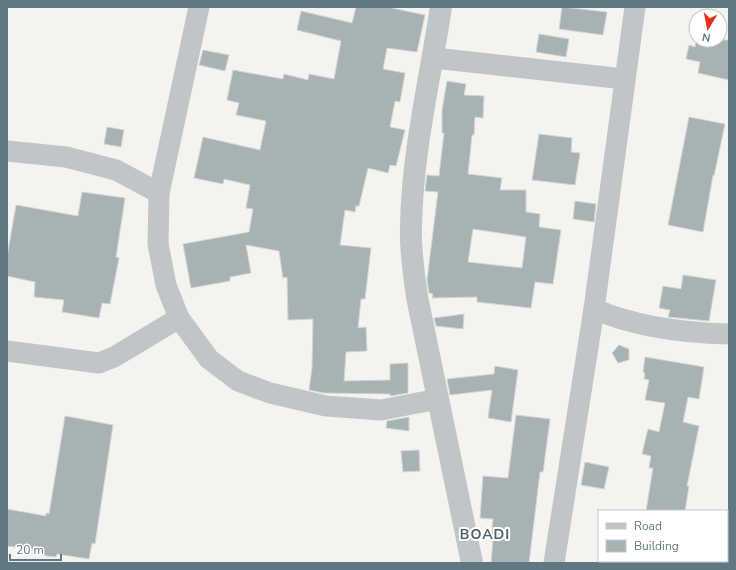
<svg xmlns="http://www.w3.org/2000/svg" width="736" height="570" viewBox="0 0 736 570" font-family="'Nunito Sans',sans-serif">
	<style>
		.building { fill: #a7b2b5; stroke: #d5d4d2; fill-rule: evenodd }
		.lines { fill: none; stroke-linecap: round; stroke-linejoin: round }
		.minor { stroke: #c0c5c7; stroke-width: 21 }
		.tertiary { stroke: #c0c5c7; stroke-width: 22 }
		.labels { text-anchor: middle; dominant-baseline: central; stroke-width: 4; stroke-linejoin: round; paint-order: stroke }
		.district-label { font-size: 14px; font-weight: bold; letter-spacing: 1px; fill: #4f6067; stroke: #fff }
	</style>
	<rect width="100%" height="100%" fill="#f4f3ef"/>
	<!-- building -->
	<g class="building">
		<path d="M356 7H387L425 15 417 52 387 48 383 69 405 73 400 102 395 101 390 127 405 130 396 166 390 165 388 173 368 168 359 206H356L355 212 345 210 340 245 371 248 365 299H361L358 328 366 327 367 351 346 352 344 381 390 380V364L408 363V393L390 396V394L324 393 309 390 312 368 313 319 288 320 287 277 283 278 279 251 246 245 251 273 230 277V281L191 288 183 244 249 232 253 209 246 208 250 185 224 179 223 184 194 178 203 137 260 150 266 121 236 115 239 103 227 100 233 70 283 79 284 74 308 80 309 74 334 79 341 41 297 30 301 11 352 23Z"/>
		<path d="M562 7 607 12 603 35 559 29Z"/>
		<path d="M539 34 569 39 566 57 536 52Z"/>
		<path d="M696 40H729V80L698 73 700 62 686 59 689 45 695 47Z"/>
		<path d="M203 50 229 55 225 71 199 65Z"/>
		<path d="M447 81 466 84 464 95 484 96 483 118 475 117 474 135H472L468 174 502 178 500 190H526V212L540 214 539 227 561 230 553 284 535 282 531 308 477 302V297L432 298 433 294 429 293 427 280 438 192 425 191 427 175 439 176 444 133H442V110ZM473 229 526 237 522 268 468 262Z"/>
		<path d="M689 117 725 124 714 176 713 175 703 232 668 225Z"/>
		<path d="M107 127 124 130 121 147 104 144Z"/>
		<path d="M539 134 572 138 571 152 580 153 575 185 532 180Z"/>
		<path d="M82 192 125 198 116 257 119 258 110 304 102 303 99 318 62 312 64 300 34 297 35 282 7 276V257L16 205 78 216Z"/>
		<path d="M575 201 596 204 594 222 573 219Z"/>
		<path d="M683 275 716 280 709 321 668 317 670 310 659 308 663 286 681 289Z"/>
		<path d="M464 314 463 329 436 326 434 318Z"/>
		<path d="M619 345 629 349V360L618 363 612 353Z"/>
		<path d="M645 357 704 367 699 399 688 397 683 422 699 426 687 486H689L685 511H646L653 468H649L651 456 642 454 648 429 659 432 665 403 645 400 649 380 644 379 645 373 643 372Z"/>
		<path d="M495 366 518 370 511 422 488 418 492 390 450 395 447 379 494 374Z"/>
		<path d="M516 415 550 419 543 472H540L529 563H491L493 540H491L493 519 480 518 483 476 508 478Z"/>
		<path d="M65 416 113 425 95 544 92 543 89 559 57 554 56 557 40 555V550L7 546V509L46 516V513L49 514Z"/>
		<path d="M409 417V431L386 428 387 421Z"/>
		<path d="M419 450 420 471 403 472 401 451Z"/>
		<path d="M585 462 609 467 604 489 581 485Z"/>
	</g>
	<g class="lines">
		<!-- minor -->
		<g class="minor">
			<path d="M199 7 159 193 158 244 166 285 179 318 209 359 238 381 270 393 326 406 381 410 438 399"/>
			<path d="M434 58 624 79"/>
			<path d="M7 151 66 157 116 170 159 193"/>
			<path d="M594 309C636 327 684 333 729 334"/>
			<path d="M7 351 99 363 114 357 179 318"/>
			<path d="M554 563 594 309 635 7"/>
		</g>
		<!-- tertiary -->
		<path class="tertiary" d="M441 7C430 80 412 153 411 227 410 250 414 274 417 297L472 563"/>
	</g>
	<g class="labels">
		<!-- district labels -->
		<g class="district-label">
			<text x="485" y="534">BOADI</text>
		</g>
	</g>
	<!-- border -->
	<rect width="736" height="570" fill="none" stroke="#617882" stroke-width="16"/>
	<!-- legend -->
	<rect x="598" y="510" width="130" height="52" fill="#ffffff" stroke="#c0c9cd"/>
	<rect x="606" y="523" width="20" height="6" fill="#c0c5c7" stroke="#c0c9cd"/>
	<text x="634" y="530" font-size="12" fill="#617882">Road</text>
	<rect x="606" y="540" width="20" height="12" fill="#a7b2b5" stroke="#c0c9cd"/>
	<text x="634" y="550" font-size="12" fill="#617882">Building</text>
	<!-- north arrow -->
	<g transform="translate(708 28) rotate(190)"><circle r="19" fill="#ffffff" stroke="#c0c9cd"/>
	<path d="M0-3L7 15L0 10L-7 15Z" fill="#ec2b17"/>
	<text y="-6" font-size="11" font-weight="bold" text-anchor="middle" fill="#617882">N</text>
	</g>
	<!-- scale -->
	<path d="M10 554v6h51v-6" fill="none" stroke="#617882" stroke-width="2"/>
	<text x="16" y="554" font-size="12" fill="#617882" stroke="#ffffff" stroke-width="3" paint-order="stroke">20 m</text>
</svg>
